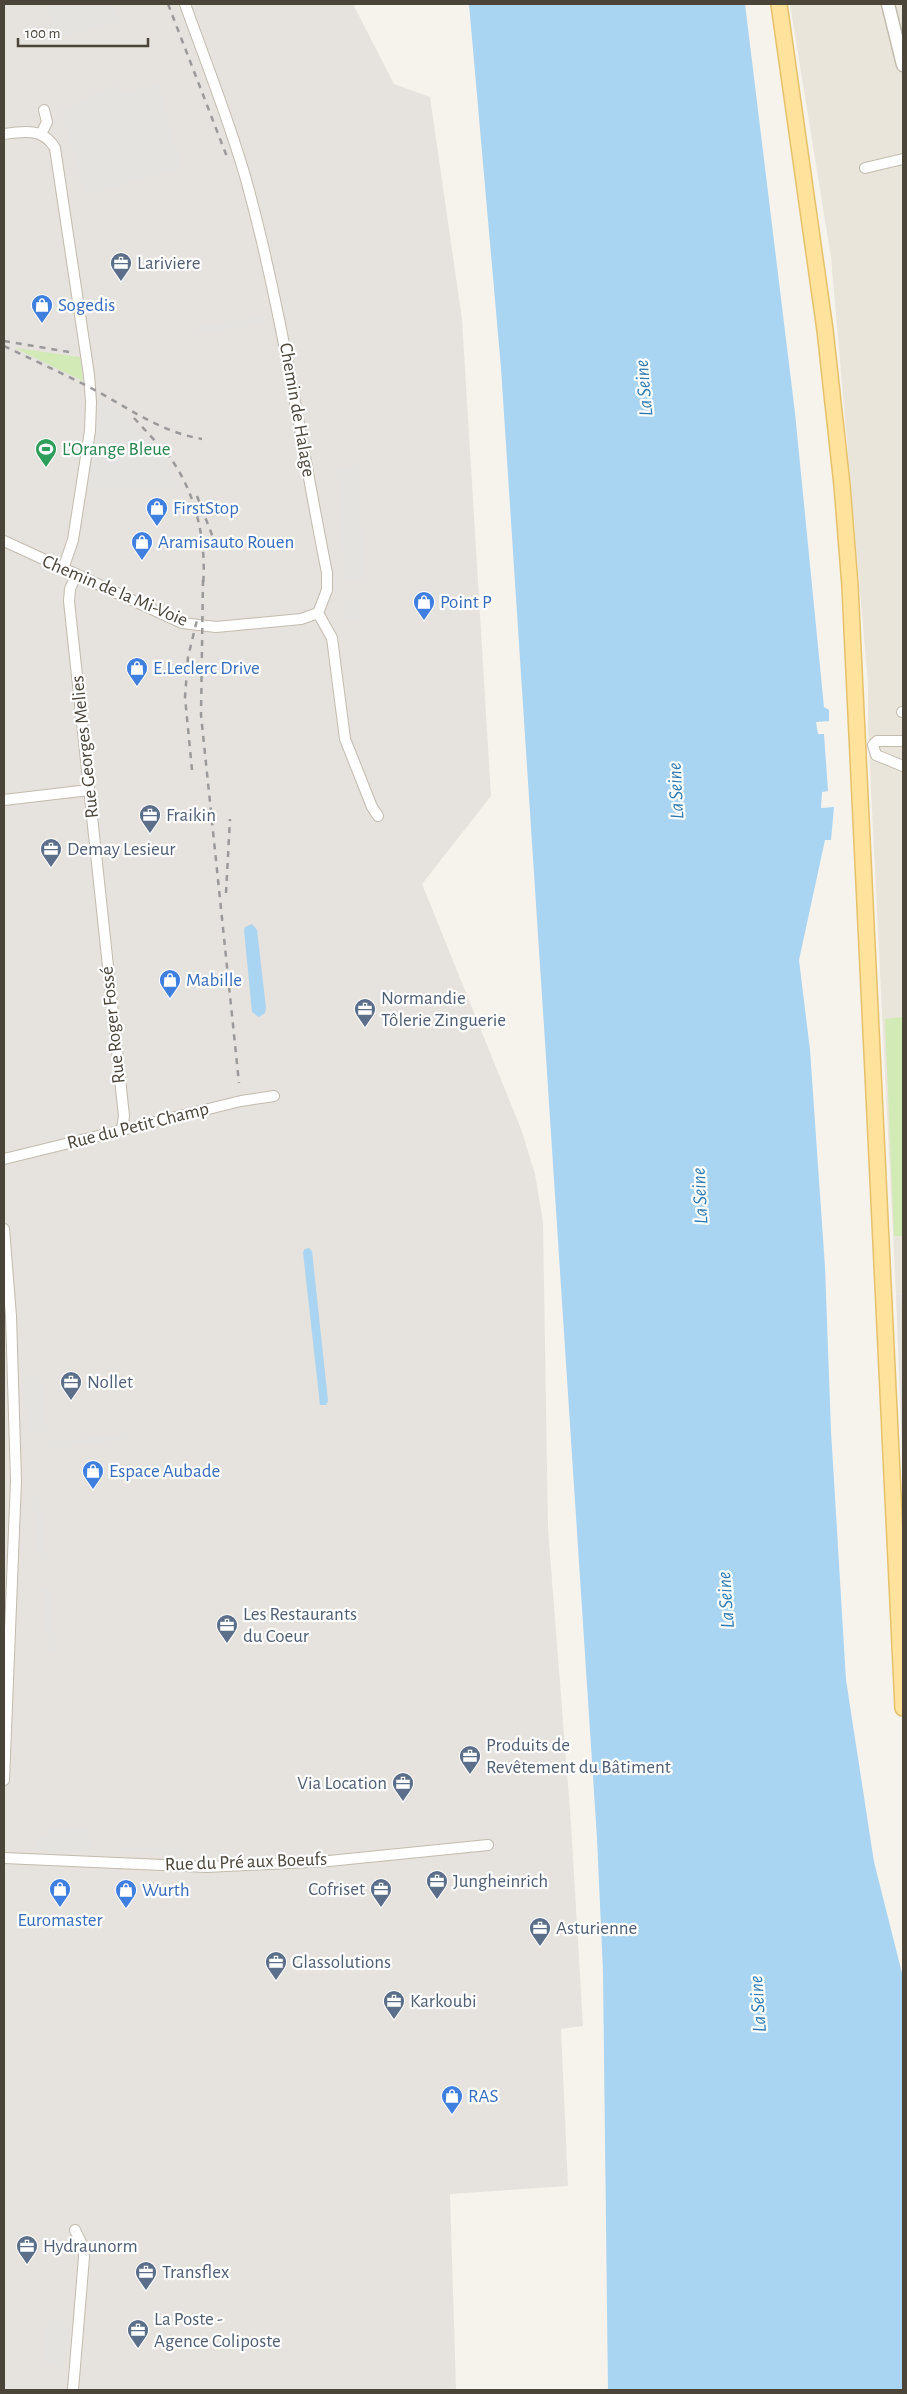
<svg xmlns="http://www.w3.org/2000/svg" width="907" height="2394" viewBox="0 0 907 2394" font-family="'Alegreya Sans',sans-serif">
	<style>
		.residential { fill: #eae5da }
		.industrial { fill: #e6e2dd }
		.green { fill: #d2eab5 }
		.parking { fill: #e5e3e0 }
		.water { fill: #a9d4f2 }
		.lines { fill: none; stroke-linecap: round; stroke-linejoin: round }
		.minor-casing { stroke: #c2bbae; stroke-width: 12 }
		.tertiary-casing { stroke: #c2bbae; stroke-width: 15 }
		.primary-casing { stroke: #e6c16a; stroke-width: 18 }
		.minor { stroke: #fff; stroke-width: 10 }
		.tertiary { stroke: #fff; stroke-width: 12 }
		.primary { stroke: #ffe39c; stroke-width: 15 }
		.rail { stroke: #9a9a9a; stroke-width: 2.5; stroke-dasharray: 6 6; stroke-linecap: butt }
		.labels { text-anchor: middle; dominant-baseline: central; stroke-width: 4.5; stroke-linejoin: round; paint-order: stroke }
		.service-label { font-size: 19px; fill: #4e5e75; stroke: #fff; text-anchor: start }
		.shop-label { font-size: 19px; fill: #366cbe; stroke: #fff; text-anchor: start }
		.street-label { font-size: 19px; fill: #4b4439; stroke: #fff }
		.leisure-label { font-size: 19px; fill: #27864d; stroke: #fff; text-anchor: start }
		.water-label { font-size: 20px; font-style: italic; fill: #2e7ab2; stroke: #fff }
	</style>
	<rect width="100%" height="100%" fill="#f6f3ec"/>
	<!-- residential -->
	<path class="residential" d="M790 4H903V1294L896 1295 868 729V684L831 257Z"/>
	<!-- industrial -->
	<g class="industrial">
		<path d="M4 4H353L394 84 430 97 462 319 491 796 422 884 521 1129 535 1174 543 1222 548 1529 571 1824 583 2026 561 2029 568 2186 450 2194 456 2390H4Z"/>
		<path d="M903 1294V1474L896 1295Z"/>
	</g>
	<!-- green -->
	<g class="green">
		<path d="M15 348 80 357 83 381Z"/>
		<path d="M903 1017V1236H894L885 1019Z"/>
	</g>
	<!-- parking -->
	<g class="parking">
		<path d="M46 4H114L119 21 56 38Z"/>
		<path d="M158 84 182 168 85 195 60 108 93 99 92 93 117 85 120 95Z"/>
		<path d="M263 316 264 323 198 334 197 327Z"/>
		<path d="M97 398 115 408 152 442 183 490 87 486 96 437Z"/>
		<path d="M358 466 365 581 344 582 337 468Z"/>
		<path d="M361 600 362 620 344 621 343 601Z"/>
		<path d="M41 1375 46 1430 28 1432 23 1377Z"/>
		<path d="M125 1434 126 1440 49 1448V1442Z"/>
		<path d="M40 1497 47 1561 39 1562 32 1498Z"/>
		<path d="M50 1588 56 1653 48 1654 42 1589Z"/>
		<path d="M48 1829 89 1830 91 1852 35 1849 34 1843 48 1834Z"/>
		<path d="M122 1847 181 1849V1855L122 1853Z"/>
		<path d="M47 2320 62 2321V2324L68 2325 64 2367 43 2365Z"/>
	</g>
	<!-- water -->
	<g class="water">
		<path d="M469 4H745L795 413 824 707 829 710V721L816 722 818 734H824L828 791 822 792 821 808 834 807 831 840H825L799 960 810 1050 825 1267 831 1431 846 1680 874 1862 903 1977V2390H608L603 1972 597 1838 501 368Z"/>
		<path d="M252 924 257 930 266 1008 265 1013 259 1017 252 1012 244 930 245 927Z"/>
		<path d="M309 1248 312 1251 328 1401 326 1405H320L303 1252 305 1249Z"/>
	</g>
	<g class="lines">
		<!-- minor casing -->
		<g class="minor-casing">
			<g id="minor">
				<path d="M185 4C206 63 230 122 247 183 282 311 301 443 327 573V590L318 613"/>
				<path d="M4 134C24 131 43 128 55 148L89 375 91 402 90 431 73 540 63 569"/>
				<path d="M41 134 47 122 44 110"/>
				<path d="M865 168 903 159"/>
				<path d="M4 541 182 623 216 627 301 619 318 613"/>
				<path d="M76 575 70 589 69 601 124 1116 122 1129"/>
				<path d="M318 613 332 638 345 739 372 807 378 816"/>
				<path d="M902 712H903"/>
				<path d="M903 741H877L873 745 876 755 903 766"/>
				<path d="M4 800 89 790"/>
				<path d="M4 1159 241 1101 274 1096"/>
				<path d="M4 1229 11 1316 16 1481 4 1780"/>
				<path d="M4 1858 207 1867 329 1861 488 1845"/>
				<path d="M73 2390 84 2257 83 2247 75 2230"/>
			</g>
		</g>
		<!-- tertiary casing -->
		<g class="tertiary-casing">
			<path id="tertiary" d="M888 4 903 65"/>
		</g>
		<!-- primary casing -->
		<g class="primary-casing">
			<path id="primary" d="M779 4 825 330 842 485 850 586 903 1708"/>
		</g>
		<!-- minor -->
		<use href="#minor" class="minor"/>
		<!-- tertiary -->
		<use href="#tertiary" class="tertiary"/>
		<!-- primary -->
		<use href="#primary" class="primary"/>
		<!-- rail -->
		<g class="rail">
			<path d="M168 4 227 157"/>
			<path d="M4 341 75 353"/>
			<path d="M4 346C33 360 62 373 91 388 127 407 160 432 202 439"/>
			<path d="M134 418 170 457"/>
			<path d="M166 452C195 489 207 539 203 586"/>
			<path d="M197 496 214 540"/>
			<path d="M203 580 201 715 239 1083"/>
			<path d="M192 770 185 697 188 657 198 616"/>
			<path d="M226 893 230 819"/>
		</g>
	</g>
	<!-- icons -->
	<defs>
		<g id="office-pin" transform="scale(1.125)"><path d="M0 17L-7.5 6A9.5 9.5 0 1 1 7.5 6Z" fill="#5c6f8a" stroke="#fff"/><path d="M-6-3h4V-5.5h4V-3h4V5H-6ZM-1-4.5V-3h2v-1.5ZM-6 0V1H6V0Z" fill="#fff"/></g>
		<g id="shop-pin" transform="scale(1.125)"><path d="M0 17L-7.5 6A9.5 9.5 0 1 1 7.5 6Z" fill="#3f7fe0" stroke="#fff"/><path d="M-5-2.5h2.3a2.7 3.5 0 0 1 5.4 0H5L5.5 6h-11ZM-1.5-2.5h3a1.5 2.3 0 0 0-3 0Z" fill="#fff"/></g>
		<g id="stadium-pin" transform="scale(1.125)"><path d="M0 17L-7.5 6A9.5 9.5 0 1 1 7.5 6Z" fill="#2e9e5b" stroke="#fff"/><path d="M0-5a6.5 5 0 1 0 0 10a6.5 5 0 1 0 0-10ZM-3.5-1.8h7v3.6h-7Z" fill="#fff"/></g>
	</defs>
	<g fill-rule="evenodd">
		<use href="#office-pin" x="121" y="263"/>
		<use href="#shop-pin" x="42" y="305"/>
		<use href="#stadium-pin" x="46" y="449"/>
		<use href="#shop-pin" x="157" y="508"/>
		<use href="#shop-pin" x="142" y="542"/>
		<use href="#shop-pin" x="424" y="602"/>
		<use href="#shop-pin" x="137" y="668"/>
		<use href="#office-pin" x="150" y="815"/>
		<use href="#office-pin" x="51" y="849"/>
		<use href="#shop-pin" x="170" y="980"/>
		<use href="#office-pin" x="365" y="1009"/>
		<use href="#office-pin" x="71" y="1382"/>
		<use href="#shop-pin" x="93" y="1471"/>
		<use href="#office-pin" x="227" y="1625"/>
		<use href="#office-pin" x="470" y="1756"/>
		<use href="#office-pin" x="403" y="1783"/>
		<use href="#office-pin" x="437" y="1881"/>
		<use href="#shop-pin" x="60" y="1889"/>
		<use href="#office-pin" x="381" y="1889"/>
		<use href="#shop-pin" x="126" y="1890"/>
		<use href="#office-pin" x="540" y="1928"/>
		<use href="#office-pin" x="276" y="1962"/>
		<use href="#office-pin" x="394" y="2001"/>
		<use href="#shop-pin" x="452" y="2096"/>
		<use href="#office-pin" x="27" y="2246"/>
		<use href="#office-pin" x="146" y="2272"/>
		<use href="#office-pin" x="138" y="2330"/>
	</g>
	<g class="labels">
		<!-- service labels -->
		<g class="service-label">
			<text x="137" y="263">Lariviere</text>
			<text x="166" y="815">Fraikin</text>
			<text x="67" y="849">Demay Lesieur</text>
			<text x="381" y="998">Normandie<tspan x="381" dy="22">Tôlerie Zinguerie</tspan></text>
			<text x="87" y="1382">Nollet</text>
			<text x="243" y="1614">Les Restaurants<tspan x="243" dy="22">du Coeur</tspan></text>
			<text x="486" y="1745">Produits de<tspan x="486" dy="22">Revêtement du Bâtiment</tspan></text>
			<text x="387" y="1783" text-anchor="end">Via Location</text>
			<text x="453" y="1881">Jungheinrich</text>
			<text x="365" y="1889" text-anchor="end">Cofriset</text>
			<text x="556" y="1928">Asturienne</text>
			<text x="292" y="1962">Glassolutions</text>
			<text x="410" y="2001">Karkoubi</text>
			<text x="43" y="2246">Hydraunorm</text>
			<text x="162" y="2272">Transflex</text>
			<text x="154" y="2319">La Poste -<tspan x="154" dy="22">Agence Coliposte</tspan></text>
		</g>
		<!-- shop labels -->
		<g class="shop-label">
			<text x="58" y="305">Sogedis</text>
			<text x="173" y="508">FirstStop</text>
			<text x="158" y="542">Aramisauto Rouen</text>
			<text x="440" y="602">Point P</text>
			<text x="153" y="668">E.Leclerc Drive</text>
			<text x="186" y="980">Mabille</text>
			<text x="109" y="1471">Espace Aubade</text>
			<text x="142" y="1890">Wurth</text>
			<text x="60" y="1920" text-anchor="middle">Euromaster</text>
			<text x="468" y="2096">RAS</text>
		</g>
		<!-- street labels -->
		<g class="street-label">
			<text transform="translate(297 410) rotate(80)">Chemin de Halage</text>
			<text transform="translate(115 591) rotate(23)">Chemin de la Mi-Voie</text>
			<text transform="translate(85 747) rotate(-96)">Rue Georges Melies</text>
			<text transform="translate(113 1025) rotate(-96)">Rue Roger Fossé</text>
			<text transform="translate(138 1126) rotate(-14)">Rue du Petit Champ</text>
			<text transform="translate(246 1862) rotate(-2)">Rue du Pré aux Boeufs</text>
		</g>
		<!-- leisure labels -->
		<g class="leisure-label">
			<text x="62" y="449">L'Orange Bleue</text>
		</g>
		<!-- water labels -->
		<g class="water-label">
			<text transform="translate(644 388) rotate(-95)">La Seine</text>
			<text transform="translate(676 791) rotate(-93)">La Seine</text>
			<text transform="translate(700 1196) rotate(-93)">La Seine</text>
			<text transform="translate(726 1600) rotate(-94)">La Seine</text>
			<text transform="translate(758 2004) rotate(-94)">La Seine</text>
		</g>
	</g>
	<!-- border -->
	<rect width="907" height="2394" fill="none" stroke="#4b4439" stroke-width="10"/>
	<!-- scale -->
	<path d="M18 38v8h130v-8" fill="none" stroke="#4b4439" stroke-width="2.5"/>
	<text x="25" y="38" font-size="15" fill="#4b4439" stroke="#ffffff" stroke-width="4" paint-order="stroke">100 m</text>
</svg>
